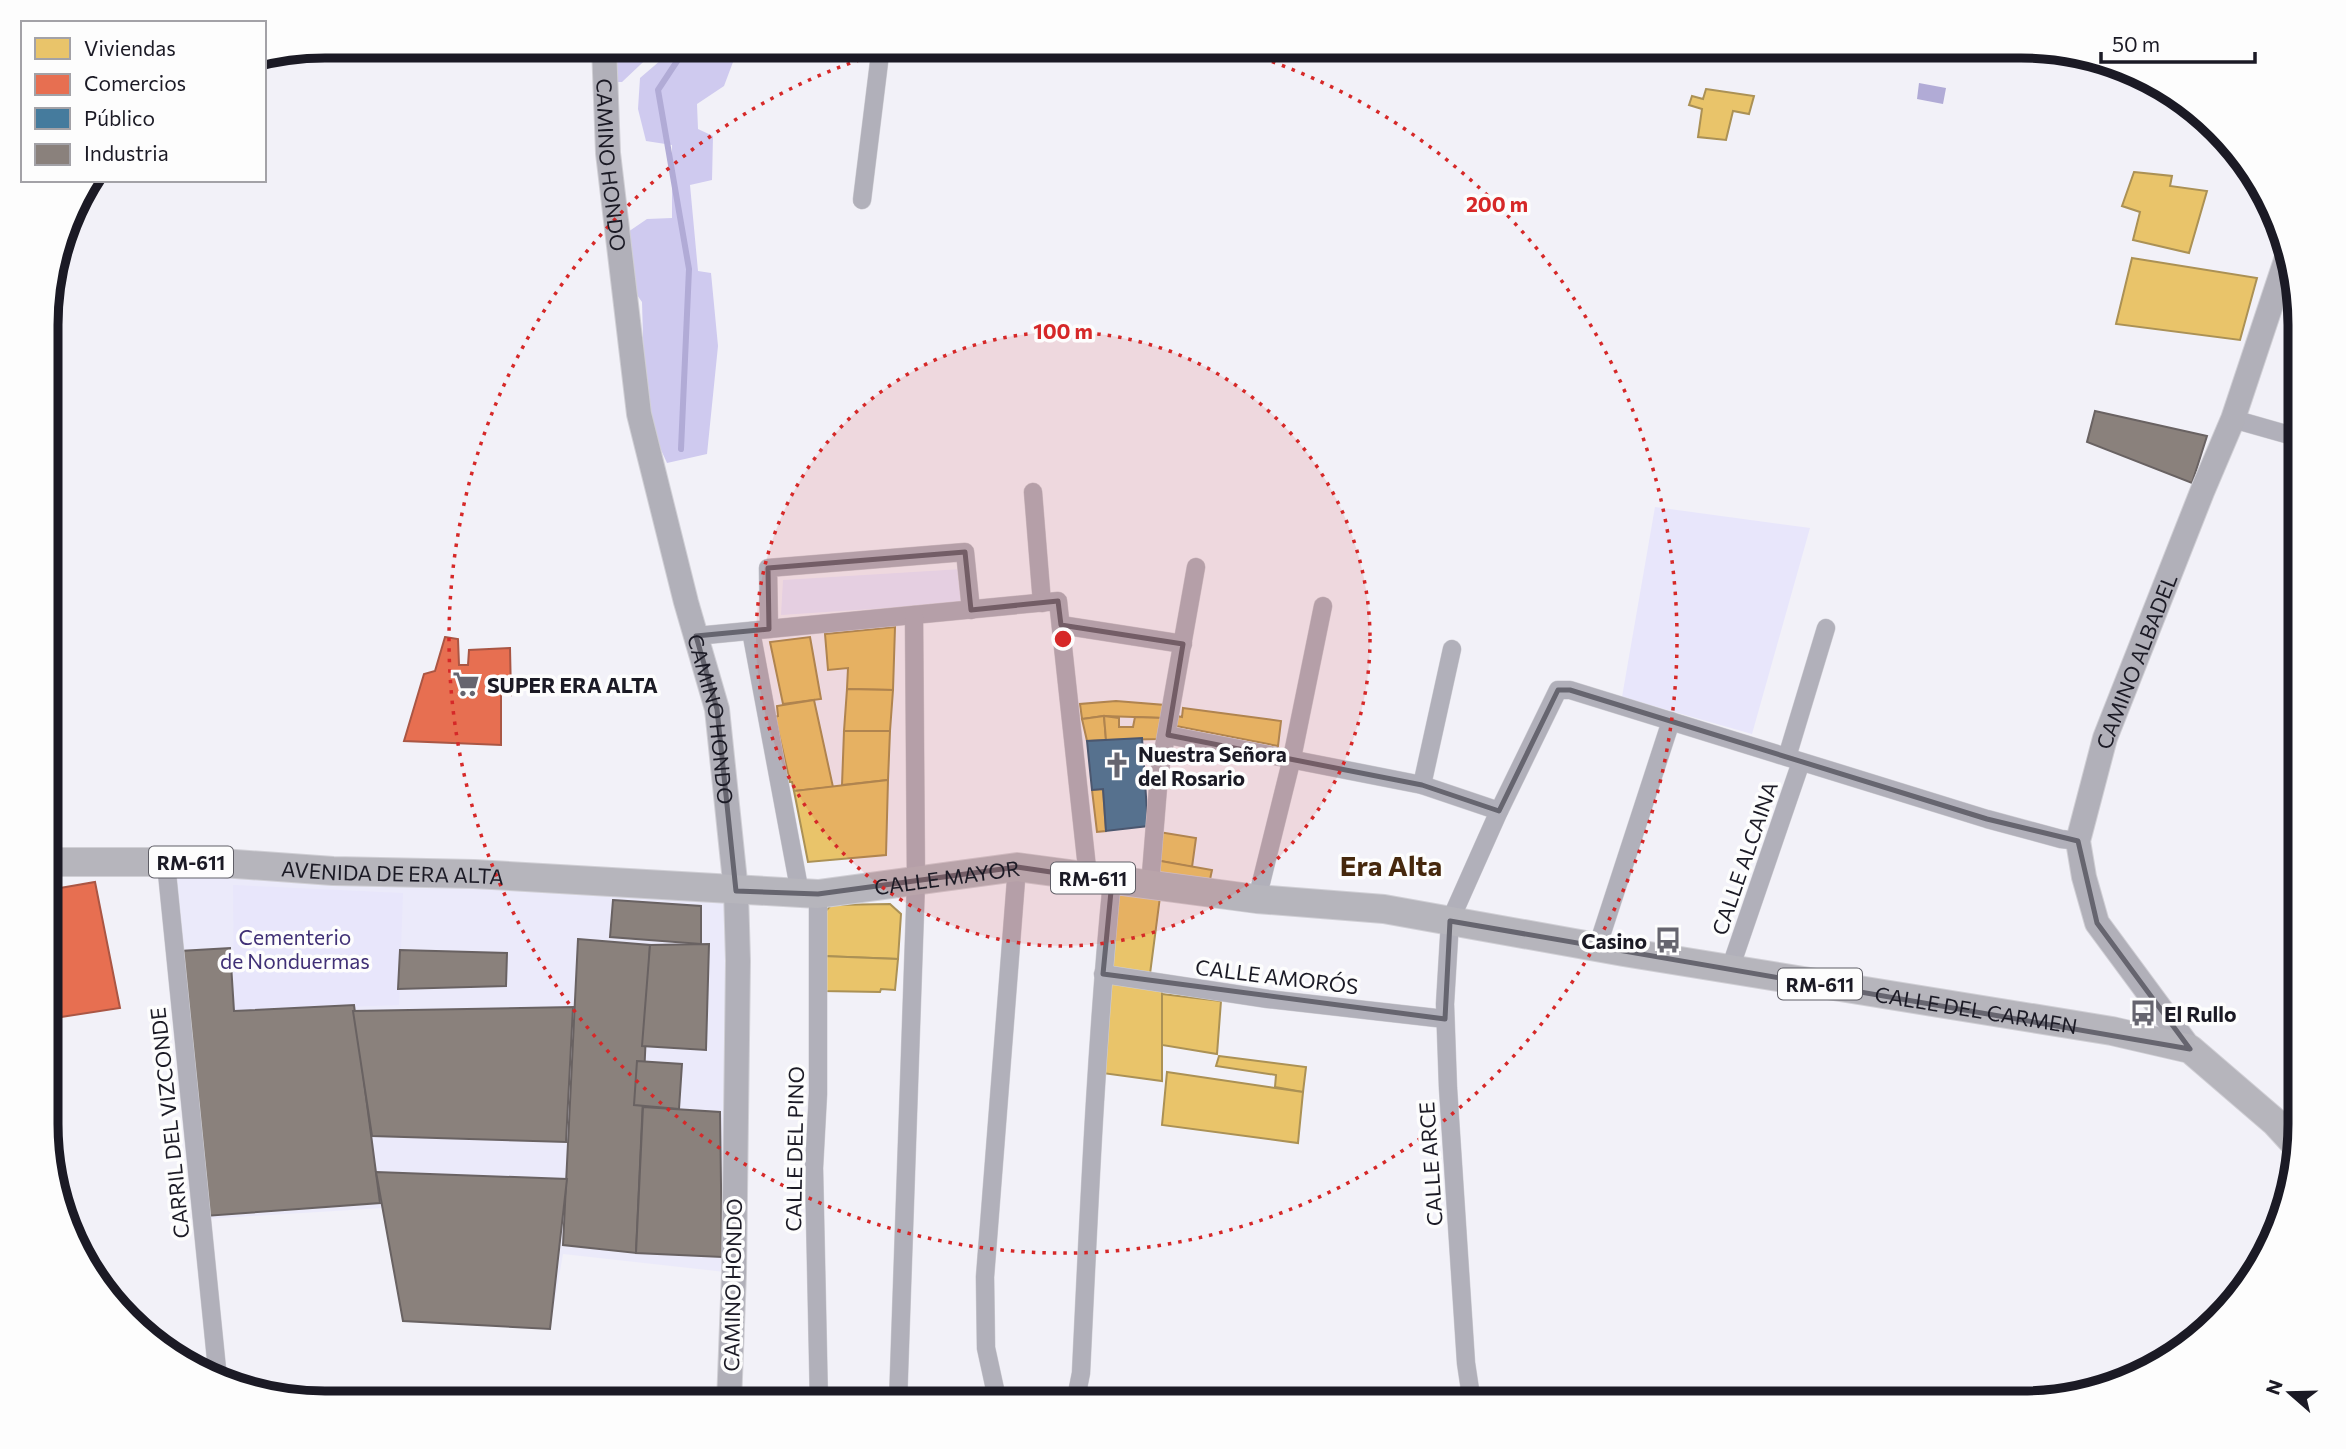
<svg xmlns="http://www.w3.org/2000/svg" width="2346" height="1449" viewBox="0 0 2346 1449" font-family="Commissioner,sans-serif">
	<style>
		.built { fill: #ebeafa }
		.green { fill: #e8e6fb }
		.forest { fill: #cfcaef }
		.water { fill: #b1abd6 }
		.homes { fill: #e9c46a; stroke: #ab9155; stroke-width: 2 }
		.shops { fill: #e76f51; stroke: #aa5644; stroke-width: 2 }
		.public { fill: #457b9d; stroke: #385e79; stroke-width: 2 }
		.industry { fill: #8a817c; stroke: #696262; stroke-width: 2 }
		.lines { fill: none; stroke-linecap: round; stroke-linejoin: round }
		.stream { stroke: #b1abd6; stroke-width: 6 }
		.minor-casing { stroke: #d0cfd5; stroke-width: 19 }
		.secondary-casing { stroke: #d0cfd5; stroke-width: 26 }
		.primary-casing { stroke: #d0cfd5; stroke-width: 30 }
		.minor { stroke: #b1b0ba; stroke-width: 18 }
		.secondary { stroke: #b1b0b9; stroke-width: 24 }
		.primary { stroke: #b6b5bc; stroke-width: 28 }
		.marked { fill: none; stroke: #66656f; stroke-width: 5; stroke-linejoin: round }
		.ring { fill: none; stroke: #d62828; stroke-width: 3.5; stroke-dasharray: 3.5 7 }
		.labels { text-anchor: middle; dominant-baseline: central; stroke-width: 7; stroke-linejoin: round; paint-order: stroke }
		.shield { fill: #fdfdfd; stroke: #5f5e66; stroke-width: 2 }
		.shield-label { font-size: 19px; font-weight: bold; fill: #1b1a25 }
		.street-label { font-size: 21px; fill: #1b1a25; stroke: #fdfdfd }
		.poi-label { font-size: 21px; font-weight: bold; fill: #1b1a25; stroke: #fdfdfd; text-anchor: start }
		.park-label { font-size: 21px; fill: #403076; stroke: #fdfdfd }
		.district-label { font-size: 28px; font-weight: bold; fill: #46280d; stroke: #fdfdfd }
		.rim { fill: none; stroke: #1b1a25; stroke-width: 9 }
		.centre { fill: #d62828; stroke: #fdfdfd; stroke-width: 3.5 }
		.ring-label { font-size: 21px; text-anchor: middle; font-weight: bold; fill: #d62828; stroke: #fdfdfd; stroke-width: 7; stroke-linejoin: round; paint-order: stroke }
	</style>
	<rect width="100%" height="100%" fill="#f2f1f8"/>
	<!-- built -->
	<path class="built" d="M172 863 736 891 734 1273 563 1254 550 1329 403 1321 383 1208 205 1219Z"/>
	<!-- green -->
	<g class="green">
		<path d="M1655 507 1810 528 1752 734 1622 697Z"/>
		<path d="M962 569 963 603 781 615 783 580Z"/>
		<path d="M233 885 403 893 399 1005 234 1011Z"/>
	</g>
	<!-- forest -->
	<g class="forest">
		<path d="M609 46H664L658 48 622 82H610Z"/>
		<path d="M671 46H739L724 86 697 104 698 129 713 136 712 180 690 185 698 271 711 273 718 346 707 454 667 463 652 430 644 371 642 302 630 285 625 234 647 219 672 218V145L646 141 638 109 640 78 661 60Z"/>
	</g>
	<!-- water -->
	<path class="water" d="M1919 83 1946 88 1943 104 1917 99Z"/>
	<!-- homes -->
	<g class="homes">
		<path d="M1706 89 1754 96 1749 114 1733 111 1726 140 1698 137 1702 109 1689 105 1692 96 1703 99Z"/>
		<path d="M2134 172 2172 176 2170 186 2207 191 2189 253 2133 240 2140 212 2122 206Z"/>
		<path d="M2132 258 2257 278 2240 340 2116 324Z"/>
		<path d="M895 627 893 690 847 689 848 668 828 670 825 634Z"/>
		<path d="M810 637 821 699 783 704 770 642Z"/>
		<path d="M847 689 893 690 890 731H844Z"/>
		<path d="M814 700 833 787 794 791 792 782H790L775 717 778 716 777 706Z"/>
		<path d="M1116 701 1165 705 1163 718 1104 716 1082 719 1080 704Z"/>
		<path d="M1183 708 1281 721 1278 746 1176 726 1177 716 1182 717Z"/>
		<path d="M1104 716 1106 740 1087 741 1082 719Z"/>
		<path d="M1104 716 1119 718V727H1133L1135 717 1163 718 1161 739 1106 740Z"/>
		<path d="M844 731H890L888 780 842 785Z"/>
		<path d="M888 780 886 855 808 862 794 791Z"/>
		<path d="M1103 789 1106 831 1097 832 1092 790Z"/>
		<path d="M1159 832 1196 838 1192 867 1155 860Z"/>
		<path d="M1155 860 1212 870 1209 884 1155 876Z"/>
		<path d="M1117 892 1160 897 1150 974 1111 969Z"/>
		<path d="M890 904 901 914 898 959 822 956 823 914 831 905Z"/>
		<path d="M822 956 898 959 895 990 881 989 880 992 822 991Z"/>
		<path d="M1107 982 1162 991V1081L1102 1073Z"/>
		<path d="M1162 994 1221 1001 1217 1054 1162 1045Z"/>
		<path d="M1219 1056 1306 1067 1303 1092 1275 1087 1276 1075 1216 1066Z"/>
		<path d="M1167 1072 1303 1092 1298 1143 1162 1125Z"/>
	</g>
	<!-- shops -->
	<g class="shops">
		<path d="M445 637 458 639 459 665H468L469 650 510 648 511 695 501 693V745L404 741 424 674 435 671Z"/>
		<path d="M95 882 120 1008 48 1019V890Z"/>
	</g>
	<!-- public -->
	<path class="public" d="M1142 738 1148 826 1106 831 1103 789 1092 790 1087 741Z"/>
	<!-- industry -->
	<g class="industry">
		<path d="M2095 411 2207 436 2192 483 2087 442Z"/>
		<path d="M613 900 701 906V944L610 937Z"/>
		<path d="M578 939 650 945 636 1253 563 1245Z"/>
		<path d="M709 944 706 1050 642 1046 650 945Z"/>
		<path d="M230 948 234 1011 354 1005 380 1203 205 1216 180 951Z"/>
		<path d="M400 950 507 953 506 986 398 989Z"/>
		<path d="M573 1007 566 1142 372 1136 353 1011Z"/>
		<path d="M637 1061 682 1064 679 1109 634 1105Z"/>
		<path d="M643 1107 720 1112 722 1257 636 1253Z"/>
		<path d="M376 1172 567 1179 550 1329 403 1321Z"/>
	</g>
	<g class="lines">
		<!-- stream -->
		<path class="stream" d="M681 449 689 269 658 90 687 46"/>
		<!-- minor casing -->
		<g class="minor-casing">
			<g id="minor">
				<path d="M862 200 881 46"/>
				<path d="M2233 419 2300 438"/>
				<path d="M1033 492 1042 603"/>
				<path d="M1061 625 1183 644"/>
				<path d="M769 629 768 568 965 552 971 610"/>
				<path d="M751 631 800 893"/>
				<path d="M696 636 1058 601 1088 877"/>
				<path d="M1168 735 1422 785 1499 811"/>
				<path d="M1787 757 1826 628"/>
				<path d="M1422 785 1452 649"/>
				<path d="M166 863 218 1379"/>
				<path d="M1150 886 1159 775 1196 567"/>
				<path d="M818 894V1094L814 1168 819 1403"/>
				<path d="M1257 899 1292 758 1323 606"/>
				<path d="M1597 948 1671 721"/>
				<path d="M1730 969 1801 762"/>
				<path d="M1103 974 1268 999 1445 1019"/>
				<path d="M898 1403 916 882 914 615"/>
				<path d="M998 1403 986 1348 985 1277 1017 867"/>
				<path d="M1075 1403 1081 1373C1089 1209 1096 1045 1112 881"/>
				<path d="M1472 1403 1466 1363 1448 1088 1445 1004 1450 921 1499 811 1558 690H1570L1987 819 2061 839 2078 841"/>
			</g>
		</g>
		<!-- secondary casing -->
		<g class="secondary-casing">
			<g id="secondary">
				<path id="s1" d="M604 46 608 153 639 414 686 602 717 709 736 891 738 961 734 1273 729 1403"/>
				<path id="s2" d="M2190 1049 2097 923 2084 877 2078 841 2105 738 2202 492 2233 419 2286 260"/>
			</g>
		</g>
		<!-- primary casing -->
		<g class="primary-casing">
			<g id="primary">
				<path id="s3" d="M48 862H208L333 871 474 874 818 894 1017 867 1257 899 1384 909 1624 952 2112 1031 2190 1049 2276 1123 2299 1148"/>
			</g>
		</g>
		<!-- minor -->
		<use href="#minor" class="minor"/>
		<!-- secondary -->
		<use href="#secondary" class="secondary"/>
		<!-- primary -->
		<use href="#primary" class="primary"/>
	</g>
	<!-- marked area -->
	<path class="marked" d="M965 552 971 610 1058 601 1061 625 1183 644 1168 735 1422 785 1499 811 1558 690H1570L1987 819 2078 841 2097 923 2190 1049 1450 921 1445 1019 1103 974 1112 881 1017 867 818 894 736 891 717 709 696 636 769 629 768 568Z"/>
	<!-- distance rings -->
	<circle cx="1063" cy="639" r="307" fill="#d62828" fill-opacity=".12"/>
	<g class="ring">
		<circle cx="1063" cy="639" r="307"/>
		<path d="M1222 46A614 614 0 1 1 904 46"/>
	</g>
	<!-- icons -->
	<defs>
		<g id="supermarket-bare" transform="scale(2.1)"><path d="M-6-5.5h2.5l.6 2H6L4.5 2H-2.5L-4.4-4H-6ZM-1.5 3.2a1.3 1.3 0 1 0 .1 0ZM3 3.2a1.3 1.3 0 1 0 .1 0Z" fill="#66656f" stroke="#fdfdfd" stroke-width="2.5" paint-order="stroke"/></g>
		<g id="church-bare" transform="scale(2.1)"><path d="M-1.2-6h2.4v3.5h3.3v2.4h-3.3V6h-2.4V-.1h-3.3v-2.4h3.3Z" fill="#66656f" stroke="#fdfdfd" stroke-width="2.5" paint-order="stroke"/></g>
		<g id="bus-bare" transform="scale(2.1)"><path d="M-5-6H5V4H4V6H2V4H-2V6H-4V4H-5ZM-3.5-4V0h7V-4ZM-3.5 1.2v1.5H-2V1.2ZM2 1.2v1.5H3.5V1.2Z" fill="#66656f" stroke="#fdfdfd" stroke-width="2.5" paint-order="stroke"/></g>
	</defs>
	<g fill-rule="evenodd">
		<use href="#supermarket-bare" x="466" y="684"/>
		<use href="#church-bare" x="1117" y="765"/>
		<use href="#bus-bare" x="1668" y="940"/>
		<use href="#bus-bare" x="2143" y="1013"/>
	</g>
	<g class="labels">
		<!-- shield labels -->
		<g class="shield">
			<rect x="149" y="846.5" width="84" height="31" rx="5"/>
			<rect x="1051" y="862.5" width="84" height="31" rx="5"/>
			<rect x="1778" y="968.5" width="84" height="31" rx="5"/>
		</g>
		<g class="shield-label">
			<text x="191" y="862">RM-611</text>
			<text x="1093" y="878">RM-611</text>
			<text x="1820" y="984">RM-611</text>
		</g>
		<!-- street labels -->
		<g class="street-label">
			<text stroke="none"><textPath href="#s1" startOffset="119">CAMINO HONDO</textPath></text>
			<text stroke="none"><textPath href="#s2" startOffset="430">CAMINO ALBADEL</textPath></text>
			<text stroke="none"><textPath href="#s1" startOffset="684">CAMINO HONDO</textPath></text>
			<text transform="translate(1744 858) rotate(-71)">CALLE ALCAINA</text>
			<text stroke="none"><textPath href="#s3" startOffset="345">AVENIDA DE ERA ALTA</textPath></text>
			<text stroke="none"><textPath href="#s3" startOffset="901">CALLE MAYOR</textPath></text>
			<text transform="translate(1277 976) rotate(7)">CALLE AMORÓS</text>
			<text stroke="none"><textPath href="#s3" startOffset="1942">CALLE DEL CARMEN</textPath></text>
			<text transform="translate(169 1123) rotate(-96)">CARRIL DEL VIZCONDE</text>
			<text transform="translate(794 1149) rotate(-89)">CALLE DEL PINO</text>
			<text transform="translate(1430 1164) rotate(-94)">CALLE ARCE</text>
			<text transform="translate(732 1285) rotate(-89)">CAMINO HONDO</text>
		</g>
		<!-- poi labels -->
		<g class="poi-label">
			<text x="487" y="684">SUPER ERA ALTA</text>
			<text x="1138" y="753">Nuestra Señora<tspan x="1138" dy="24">del Rosario</tspan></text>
			<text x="1647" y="940" text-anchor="end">Casino</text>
			<text x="2164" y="1013">El Rullo</text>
		</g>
		<!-- park labels -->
		<g class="park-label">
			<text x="295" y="936">Cementerio<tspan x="295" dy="24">de Nonduermas</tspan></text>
		</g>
		<!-- district labels -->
		<g class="district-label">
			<text x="1391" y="865">Era Alta</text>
		</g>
	</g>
	<!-- crop -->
	<path d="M0 0H2346V1449H0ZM325 58H2021A267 267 0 0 1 2288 325V1124A267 267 0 0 1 2021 1391H325A267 267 0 0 1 58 1124V325A267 267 0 0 1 325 58Z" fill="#fdfdfd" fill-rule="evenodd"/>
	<path class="rim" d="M325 58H2021A267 267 0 0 1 2288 325V1124A267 267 0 0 1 2021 1391H325A267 267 0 0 1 58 1124V325A267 267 0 0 1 325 58Z"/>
	<circle cx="1063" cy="639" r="10" class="centre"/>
	<g class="ring-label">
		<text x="1497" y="212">200 m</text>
		<text x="1063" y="339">100 m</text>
	</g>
	<!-- legend -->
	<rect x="21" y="21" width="245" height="161" fill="#fdfdfd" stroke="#a3a2a7" stroke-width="2"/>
	<rect x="35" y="38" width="35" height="21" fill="#e9c46a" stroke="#a3a2a7" stroke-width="2"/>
	<text x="84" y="56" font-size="21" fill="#1b1a25">Viviendas</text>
	<rect x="35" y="74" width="35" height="21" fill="#e76f51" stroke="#a3a2a7" stroke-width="2"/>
	<text x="84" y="91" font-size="21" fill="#1b1a25">Comercios</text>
	<rect x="35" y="108" width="35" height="21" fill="#457b9d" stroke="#a3a2a7" stroke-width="2"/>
	<text x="84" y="126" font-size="21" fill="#1b1a25">Público</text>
	<rect x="35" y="144" width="35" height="21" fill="#8a817c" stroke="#a3a2a7" stroke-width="2"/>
	<text x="84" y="161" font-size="21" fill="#1b1a25">Industria</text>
	<!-- north arrow -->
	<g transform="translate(2290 1393) rotate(290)" stroke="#fdfdfd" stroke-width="5" paint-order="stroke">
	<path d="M0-5L12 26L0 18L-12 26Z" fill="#1b1a25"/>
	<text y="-10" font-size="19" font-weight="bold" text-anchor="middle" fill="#1b1a25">N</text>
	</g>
	<!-- scale -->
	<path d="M2101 52v10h154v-10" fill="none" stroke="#1b1a25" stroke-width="3.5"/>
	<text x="2112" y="52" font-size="21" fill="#1b1a25" stroke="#fdfdfd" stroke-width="5" paint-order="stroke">50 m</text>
</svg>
